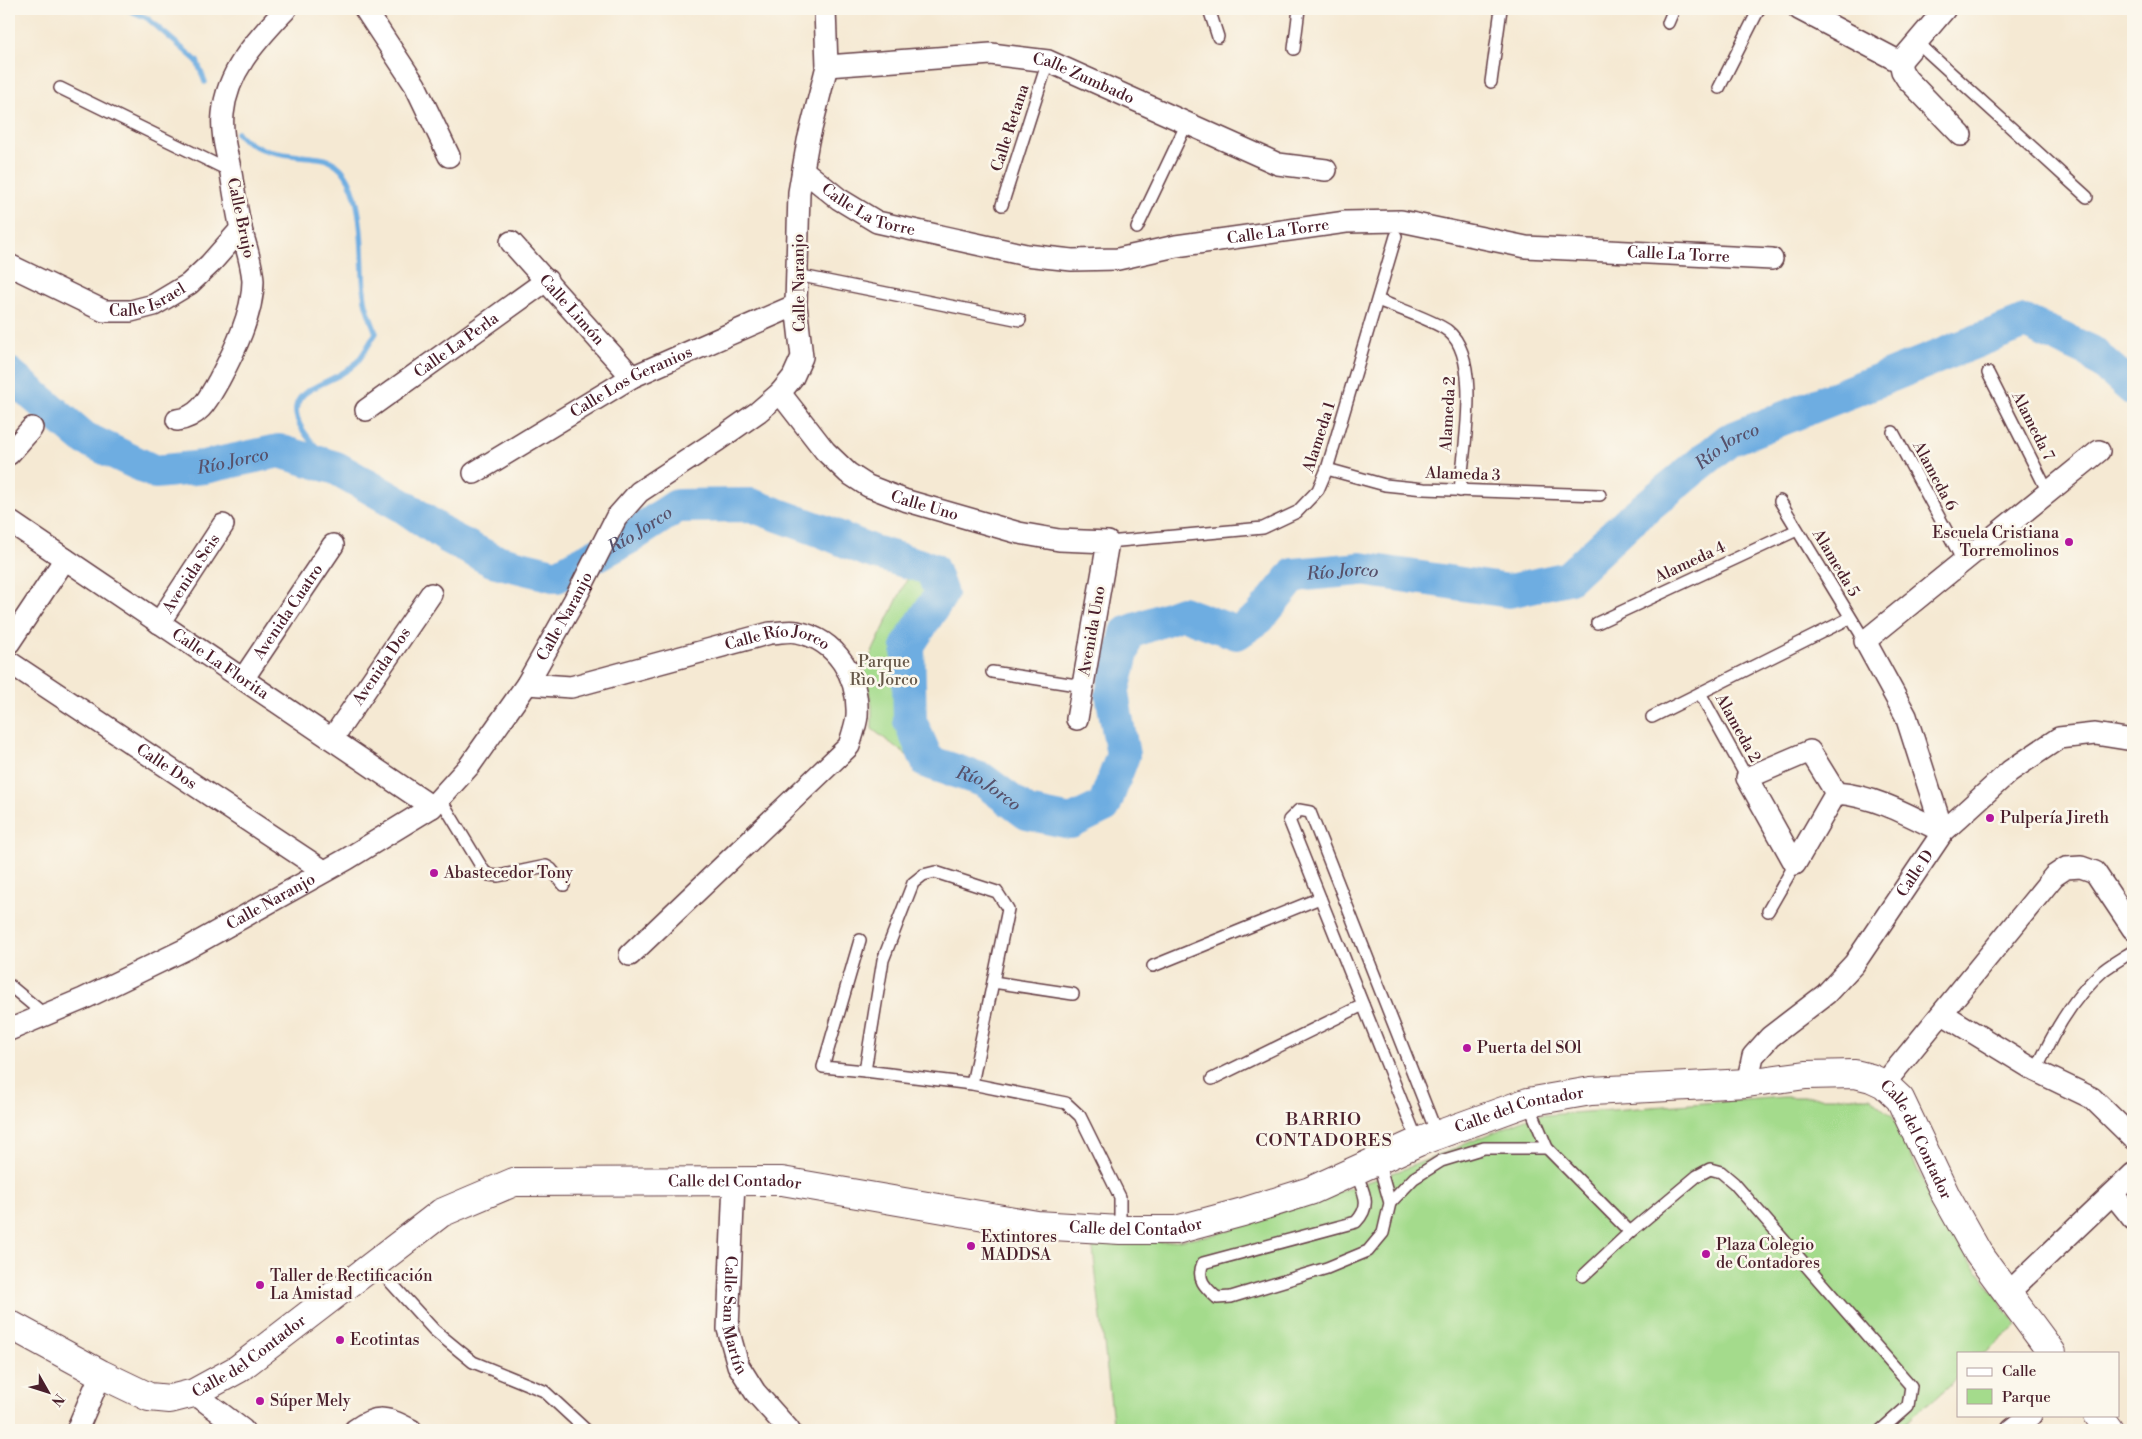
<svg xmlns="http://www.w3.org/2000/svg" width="2142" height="1439" viewBox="0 0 2142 1439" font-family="'Libre Bodoni',serif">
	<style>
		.green { fill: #a4db8c; stroke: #777d5c }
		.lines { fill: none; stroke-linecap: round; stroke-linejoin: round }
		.stream { stroke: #6eade1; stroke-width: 5.5 }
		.river { stroke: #6eade1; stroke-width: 34 }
		.service-casing { stroke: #643d44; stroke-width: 14 }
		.minor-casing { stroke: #643d44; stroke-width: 24 }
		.tertiary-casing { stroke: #643d44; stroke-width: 30 }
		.service { stroke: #fff; stroke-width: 11 }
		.minor { stroke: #fff; stroke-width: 21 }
		.tertiary { stroke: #fff; stroke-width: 28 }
		.poi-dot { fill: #b5179e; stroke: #fbf7ec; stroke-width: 2 }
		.labels { text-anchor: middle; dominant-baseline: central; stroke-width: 5; stroke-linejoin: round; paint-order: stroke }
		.street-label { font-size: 16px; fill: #4a1f2b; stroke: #fbf7ec }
		.poi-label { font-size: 16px; fill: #4a1f2b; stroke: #fbf7ec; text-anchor: start }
		.park-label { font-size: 16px; fill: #655748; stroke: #fbf7ec }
		.water-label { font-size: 18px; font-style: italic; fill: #57516b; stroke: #fbf7ec }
		.neighbourhood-label { font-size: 18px; letter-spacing: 1px; fill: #4a1f2b; stroke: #fbf7ec }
	</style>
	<rect width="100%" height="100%" fill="#fbf7ec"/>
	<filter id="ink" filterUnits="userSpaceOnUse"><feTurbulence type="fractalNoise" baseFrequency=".02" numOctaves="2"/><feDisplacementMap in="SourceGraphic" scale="10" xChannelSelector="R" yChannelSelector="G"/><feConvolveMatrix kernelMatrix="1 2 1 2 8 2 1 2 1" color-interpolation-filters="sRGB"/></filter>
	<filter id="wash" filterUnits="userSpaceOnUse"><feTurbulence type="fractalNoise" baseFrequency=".0096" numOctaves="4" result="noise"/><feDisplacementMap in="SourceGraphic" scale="20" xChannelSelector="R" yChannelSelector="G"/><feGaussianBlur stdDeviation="1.12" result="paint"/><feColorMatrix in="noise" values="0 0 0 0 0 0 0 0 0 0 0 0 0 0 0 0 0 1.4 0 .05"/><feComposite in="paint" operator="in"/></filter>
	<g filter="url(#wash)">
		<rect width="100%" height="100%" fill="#f5e9d3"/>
		<!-- green -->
		<g class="green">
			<path d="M909 575 929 588 931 596 900 642 904 724 922 767 872 729V706L864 669Z"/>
			<path d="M1783 1097H1870L1892 1116 1943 1223 2017 1325 1986 1353H1958V1377L1898 1430H1114L1092 1241 1165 1242 1217 1234 1407 1168 1533 1116Z"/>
		</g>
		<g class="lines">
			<!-- stream -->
			<g class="stream">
				<path d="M127 9 147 18 197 61 205 82"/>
				<path d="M237 133C256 155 292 155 319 158 371 163 359 263 365 300 367 311 372 322 376 333 370 342 364 354 357 362 344 375 327 380 311 389 272 411 319 449 336 468"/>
			</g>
			<!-- river -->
			<path class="river" id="s1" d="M9 374 84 438 155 472 204 467 279 451 336 468 403 506 448 537 492 560 557 576 630 537 677 506 751 505 825 532 870 551 932 569 941 594 908 645 910 721 928 762 983 780 1027 813 1071 822 1104 806 1123 755 1112 694 1127 633 1182 613 1237 633 1259 618 1294 575 1361 569 1509 591 1568 578 1629 521 1729 440 2025 322 2091 352 2133 389"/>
		</g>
	</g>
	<g filter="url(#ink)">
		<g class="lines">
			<!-- service casing -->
			<g class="service-casing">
				<g id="service">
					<path d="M1209 9 1218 37"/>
					<path d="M1668 23 1674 9"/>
					<path d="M1917 42 2087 197"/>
					<path d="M1294 49 1299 9"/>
					<path d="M1491 82 1501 9"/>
					<path d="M60 88 230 171"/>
					<path d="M1719 88 1759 9"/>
					<path d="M1002 205 1048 61"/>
					<path d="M1137 228 1187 123"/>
					<path d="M797 275 1020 320"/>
					<path d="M1378 300C1394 307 1436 321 1448 331 1482 358 1463 451 1460 491"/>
					<path d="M1988 373 2049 494"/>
					<path d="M1893 432 1964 563"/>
					<path d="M1327 469 1385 485 1424 489 1600 495"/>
					<path d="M1780 501 1865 641"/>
					<path d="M1108 542 1263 528 1297 512 1318 490 1327 469 1396 236"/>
					<path d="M1597 623 1797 530"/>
					<path d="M992 672 1083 686"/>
					<path d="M1700 693 1747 778"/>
					<path d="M1652 717 1850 618"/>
					<path d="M440 798 484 871 489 875 498 876 546 866 551 869 564 885"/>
					<path d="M1768 911 1795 864"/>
					<path d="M860 940 823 1067 865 1071"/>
					<path d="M1153 966 1320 898"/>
					<path d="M993 982 1073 994"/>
					<path d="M9 985 45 1015"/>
					<path d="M2036 1071C2052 1034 2073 996 2104 970 2113 963 2124 957 2133 951"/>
					<path d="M1212 1079 1363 1005"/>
					<path d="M972 1084 1008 909 997 892 935 872 923 875 913 883 883 960 865 1071 972 1084 1066 1103 1080 1116 1120 1197V1230"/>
					<path d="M1528 1102 1547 1148 1630 1232 1697 1176 1710 1169 1721 1172 1734 1183 1911 1386 1908 1406 1881 1430"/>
					<path d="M1418 1142 1289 820 1299 810 1310 812 1437 1134"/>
					<path d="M1355 1170C1363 1192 1373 1204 1356 1222L1203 1263C1196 1279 1205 1287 1217 1298L1231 1297 1327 1268 1368 1251 1383 1233 1390 1203 1378 1161"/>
					<path d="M1390 1203 1414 1178 1441 1161 1484 1148H1547"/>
					<path d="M374 1264 434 1330 473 1362 544 1391 586 1430"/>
					<path d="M1583 1276 1630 1232"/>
				</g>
			</g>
			<!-- minor casing -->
			<g class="minor-casing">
				<g id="minor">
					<path d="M365 9 415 85 449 156"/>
					<path d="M1799 9 1900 62 1902 71 1907 79 1961 135"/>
					<path d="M1900 62 1945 9"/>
					<path id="s2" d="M827 66 991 54 1048 61 1278 164 1326 170"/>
					<path id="s3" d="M803 170 839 199 877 222 1026 255 1072 260 1118 259 1176 246 1346 222 1401 221 1526 247 1772 259"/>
					<path id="s4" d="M511 242 632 377"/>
					<path id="s5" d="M9 265 104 311H131L154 305 189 284 210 264 241 229"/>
					<path id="s6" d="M780 393 825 451 848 473 868 486 904 500 1019 533 1059 540 1108 542 1077 719"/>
					<path id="s7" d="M366 410 547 280"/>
					<path d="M177 420C200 417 208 399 219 380 234 352 253 314 253 281 252 263 246 247 241 229 237 211 234 192 231 173 227 153 221 135 223 114 227 70 258 39 286 9"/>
					<path d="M9 454 32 428"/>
					<path id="s8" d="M474 473 632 377 796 305"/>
					<path id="s9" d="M9 521 432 807"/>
					<path id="s10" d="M159 623 223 525"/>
					<path d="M9 643 65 559"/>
					<path id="s11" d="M9 662 324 871"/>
					<path id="s12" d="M243 679 333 545"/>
					<path id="s13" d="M527 684 571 687 770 633C779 633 789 630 797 632 837 640 859 677 857 716 856 725 852 736 849 746L630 955"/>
					<path id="s14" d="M332 739 431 594"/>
					<path d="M1836 793 1810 751 1747 778 1795 864 1836 793C1875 796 1909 815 1943 832"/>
					<path d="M1943 832 1906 716 1865 641 2099 451"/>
					<path d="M1943 1014 2036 1071 2092 1098 2133 1138"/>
					<path id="s15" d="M9 1030 83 999 186 949 347 859 432 807 470 765 527 684 574 601 616 518 639 492 718 440 758 412 780 393 793 377 802 357 796 305 799 192 808 141 827 66 825 9"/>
					<path id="s16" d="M1747 1083 1753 1056 1770 1037 1826 994 1854 964 1943 832 2010 771 2059 738 2095 734 2133 740"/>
					<path d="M1884 1084 2054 876 2066 868 2081 867 2095 872 2133 929"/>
					<path id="s17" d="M734 1181 728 1329 738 1365 755 1392 789 1430"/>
					<path d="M2113 1194 2133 1219"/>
					<path d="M2007 1294 2133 1174"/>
					<path d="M194 1393 243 1430"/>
					<path d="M77 1430 101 1374"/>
					<path d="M355 1430C378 1413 388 1418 411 1430"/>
					<path d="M2012 1430 2031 1415"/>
				</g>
			</g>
			<!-- tertiary casing -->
			<g class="tertiary-casing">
				<g id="tertiary">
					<path id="s18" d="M9 1324 101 1374 149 1397 170 1399 194 1393 238 1369 441 1213 514 1182 782 1181 1037 1225 1120 1230H1176L1243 1212 1310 1191 1418 1142 1528 1102 1591 1091 1747 1083 1806 1075 1855 1074 1871 1078 1884 1084 1900 1099 1946 1196 1978 1253 2052 1353"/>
					<path d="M2098 1415 2109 1430"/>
				</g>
			</g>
			<!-- service -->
			<use href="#service" class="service"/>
			<!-- minor -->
			<use href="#minor" class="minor"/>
			<!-- tertiary -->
			<use href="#tertiary" class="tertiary"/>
		</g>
	</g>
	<!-- markers -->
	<g class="poi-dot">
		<circle cx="2069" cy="542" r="5"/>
		<circle cx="1990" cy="818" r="5"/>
		<circle cx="434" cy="873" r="5"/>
		<circle cx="1467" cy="1048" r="5"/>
		<circle cx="971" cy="1246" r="5"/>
		<circle cx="1706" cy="1254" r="5"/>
		<circle cx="260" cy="1285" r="5"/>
		<circle cx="340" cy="1340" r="5"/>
		<circle cx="260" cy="1401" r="5"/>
	</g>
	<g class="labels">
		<!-- street labels -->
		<g class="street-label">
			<text stroke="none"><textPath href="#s2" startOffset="261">Calle Zumbado</textPath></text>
			<text transform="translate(1010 128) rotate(-72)">Calle Retana</text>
			<text stroke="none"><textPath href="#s3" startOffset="78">Calle La Torre</textPath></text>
			<text transform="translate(241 218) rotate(78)">Calle Brujo</text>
			<text stroke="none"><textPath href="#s3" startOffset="498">Calle La Torre</textPath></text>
			<text stroke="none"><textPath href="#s3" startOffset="902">Calle La Torre</textPath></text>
			<text transform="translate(799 283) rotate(-91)">Calle Naranjo</text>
			<text stroke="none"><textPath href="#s5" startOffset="151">Calle Israel</textPath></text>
			<text stroke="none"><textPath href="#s4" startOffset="91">Calle Limón</textPath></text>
			<text stroke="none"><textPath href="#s7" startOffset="111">Calle La Perla</textPath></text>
			<text stroke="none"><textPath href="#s8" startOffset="182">Calle Los Geranios</textPath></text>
			<text transform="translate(1448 414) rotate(-87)">Alameda 2</text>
			<text transform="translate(2033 426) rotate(63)">Alameda 7</text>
			<text transform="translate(1319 437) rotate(-72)">Alameda 1</text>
			<text transform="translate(1463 474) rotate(2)">Alameda 3</text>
			<text transform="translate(1935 476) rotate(62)">Alameda 6</text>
			<text stroke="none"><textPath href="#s6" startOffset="189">Calle Uno</textPath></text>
			<text transform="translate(1690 562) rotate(-25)">Alameda 4</text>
			<text transform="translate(1836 563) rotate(59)">Alameda 5</text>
			<text stroke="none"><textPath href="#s10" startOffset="59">Avenida Seis</textPath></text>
			<text stroke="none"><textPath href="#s12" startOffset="81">Avenida Cuatro</textPath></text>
			<text stroke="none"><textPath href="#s15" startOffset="712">Calle Naranjo</textPath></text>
			<text transform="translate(1092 631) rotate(-80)">Avenida Uno</text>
			<text stroke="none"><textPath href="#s13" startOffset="258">Calle Río Jorco</textPath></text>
			<text stroke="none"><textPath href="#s9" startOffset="255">Calle La Florita</textPath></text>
			<text stroke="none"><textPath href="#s14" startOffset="88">Avenida Dos</textPath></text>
			<text transform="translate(1738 728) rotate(61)">Alameda 2</text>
			<text stroke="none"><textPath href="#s11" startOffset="189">Calle Dos</textPath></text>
			<text stroke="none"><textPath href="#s16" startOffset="274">Calle D</textPath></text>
			<text stroke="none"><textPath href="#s15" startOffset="292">Calle Naranjo</textPath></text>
			<text stroke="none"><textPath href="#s18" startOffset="1620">Calle del Contador</textPath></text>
			<text stroke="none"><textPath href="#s18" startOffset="2055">Calle del Contador</textPath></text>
			<text stroke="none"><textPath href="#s18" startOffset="810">Calle del Contador</textPath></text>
			<text stroke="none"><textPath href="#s18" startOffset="1215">Calle del Contador</textPath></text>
			<text stroke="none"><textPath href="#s17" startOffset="135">Calle San Martín</textPath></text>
			<text stroke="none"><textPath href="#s18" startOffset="270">Calle del Contador</textPath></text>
		</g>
		<!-- poi labels -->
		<g class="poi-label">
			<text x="2059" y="533" text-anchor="end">Escuela Cristiana<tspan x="2059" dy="18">Torremolinos</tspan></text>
			<text x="2000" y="818">Pulpería Jireth</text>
			<text x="444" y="873">Abastecedor Tony</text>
			<text x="1477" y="1048">Puerta del SOl</text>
			<text x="981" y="1237">Extintores<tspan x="981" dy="18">MADDSA</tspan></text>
			<text x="1716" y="1245">Plaza Colegio<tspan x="1716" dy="18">de Contadores</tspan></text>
			<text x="270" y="1276">Taller de Rectificación<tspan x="270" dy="18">La Amistad</tspan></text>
			<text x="350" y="1340">Ecotintas</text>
			<text x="270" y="1401">Súper Mely</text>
		</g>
		<!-- park labels -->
		<g class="park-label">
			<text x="884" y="662">Parque<tspan x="884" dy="18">Rìo Jorco</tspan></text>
		</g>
		<!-- water labels -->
		<g class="water-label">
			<text stroke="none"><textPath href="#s1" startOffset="2282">Río Jorco</textPath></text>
			<text stroke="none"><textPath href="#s1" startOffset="256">Río Jorco</textPath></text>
			<text stroke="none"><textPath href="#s1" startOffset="706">Río Jorco</textPath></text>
			<text stroke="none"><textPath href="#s1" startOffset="1846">Río Jorco</textPath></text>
			<text stroke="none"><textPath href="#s1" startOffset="1291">Río Jorco</textPath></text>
		</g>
		<!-- neighbourhood labels -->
		<g class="neighbourhood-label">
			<text x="1324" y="1119">BARRIO<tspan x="1324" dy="21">CONTADORES</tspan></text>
		</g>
	</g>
	<!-- margin -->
	<rect width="2142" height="1439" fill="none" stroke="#fbf7ec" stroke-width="30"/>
	<!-- legend -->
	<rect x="1957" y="1352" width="162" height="65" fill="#fbf7ec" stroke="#b4a19f"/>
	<rect x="1967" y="1368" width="25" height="8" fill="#ffffff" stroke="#b4a19f"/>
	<text x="2002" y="1376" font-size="15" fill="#4a1f2b">Calle</text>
	<rect x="1967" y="1389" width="25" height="15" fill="#a4db8c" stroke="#b4a19f"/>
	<text x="2002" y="1402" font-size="15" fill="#4a1f2b">Parque</text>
	<!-- north arrow -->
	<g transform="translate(48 1392) rotate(129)" stroke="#fbf7ec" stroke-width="4" paint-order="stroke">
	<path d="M0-4L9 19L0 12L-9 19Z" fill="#4a1f2b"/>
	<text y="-8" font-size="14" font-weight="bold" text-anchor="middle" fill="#4a1f2b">N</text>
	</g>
</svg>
